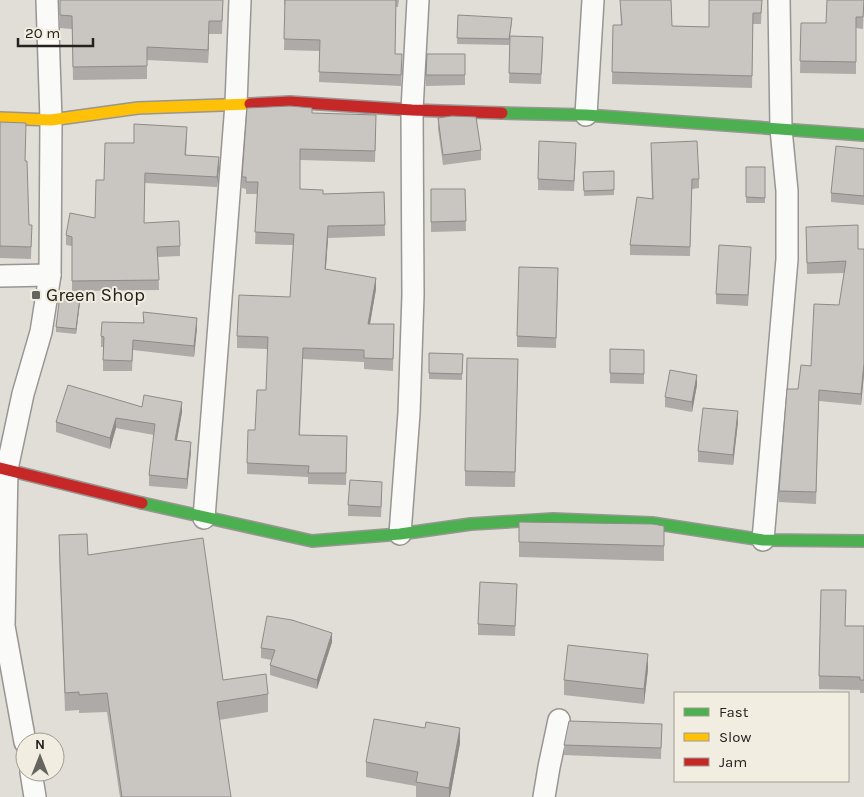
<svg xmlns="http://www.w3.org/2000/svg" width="864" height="797" viewBox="0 0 864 797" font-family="Karla,sans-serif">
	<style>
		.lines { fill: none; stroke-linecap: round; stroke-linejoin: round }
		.street-casing { stroke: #989692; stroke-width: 24 }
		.fast-casing { stroke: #989692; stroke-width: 14 }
		.slow-casing { stroke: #989692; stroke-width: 14 }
		.jam-casing { stroke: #989692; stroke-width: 14 }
		.street { stroke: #fafaf9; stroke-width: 21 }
		.fast { stroke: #4caf50; stroke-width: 11 }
		.slow { stroke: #ffc107; stroke-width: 11 }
		.jam { stroke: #c62828; stroke-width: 11 }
		.wall { fill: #adaaa7 }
		.shaded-wall { fill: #8d8b88 }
		.building { fill: #c9c6c2; stroke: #8d8b88 }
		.poi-dot { fill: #66645e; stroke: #f2ede1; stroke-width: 2 }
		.labels { text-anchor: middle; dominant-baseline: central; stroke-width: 4; stroke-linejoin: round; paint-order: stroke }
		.poi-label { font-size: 19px; fill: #24221d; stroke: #f2ede1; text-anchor: start }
	</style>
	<rect width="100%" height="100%" fill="#e0ded7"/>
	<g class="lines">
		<!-- street casing -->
		<g class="street-casing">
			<g id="street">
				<path d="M586 115 593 0"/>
				<path d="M0 276 50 275"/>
				<path d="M204 518 236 104 240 0"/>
				<path d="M400 534 409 413 413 295 412 110 418 0"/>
				<path d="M763 540 787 259V191L781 129 779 0"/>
				<path d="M25 742 4 626 7 469 23 394 41 332 50 275 51 120 47 0"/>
				<path d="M31 772 35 797"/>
				<path d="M544 797 549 767 559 720"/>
			</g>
		</g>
		<!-- fast casing -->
		<g class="fast-casing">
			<g id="fast">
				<path d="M502 113 586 115 864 135"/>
				<path d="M142 503 312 541 400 534 471 524 553 519 652 523 763 540 864 541"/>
			</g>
		</g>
		<!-- slow casing -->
		<g class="slow-casing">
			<path id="slow" d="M0 118 51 120 138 108 250 104"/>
		</g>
		<!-- jam casing -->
		<g class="jam-casing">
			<g id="jam">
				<path d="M250 104 290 102 412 110 502 113"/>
				<path d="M0 468 142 503"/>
			</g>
		</g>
		<!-- street -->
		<use href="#street" class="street"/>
		<!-- fast -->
		<use href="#fast" class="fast"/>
		<!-- slow -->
		<use href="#slow" class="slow"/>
		<!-- jam -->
		<use href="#jam" class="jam"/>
	</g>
	<!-- wall -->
	<g class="wall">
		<path d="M60 0H223L222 34H209L208 63 147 60V79L73 80 72 29 60 28Z"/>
		<path d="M284 0H399L398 7H396L395 54 402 65 401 86 319 82 320 51 284 50 285 5H284Z"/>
		<path d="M620 0H671L672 26 709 27 762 0 761 24H753L752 88 612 84 613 25H621Z"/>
		<path d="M864 0 863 29 856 28V74L800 73 801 23H826Z"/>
		<path d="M458 15 512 23 510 36 543 47 541 84 509 83 510 38 509 45 457 44Z"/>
		<path d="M465 54V85L426 86V75Z"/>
		<path d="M312 113 376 127 375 162 300 160V189L323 194 384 192 385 236 328 238 326 269 376 289 370 324H394L393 371 364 369V362L303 359 300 435 347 436 346 485 308 484V477L247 474V463L255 430 266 390 268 349 237 348V336L290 297 293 245 255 244 257 194H246V189L242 188V177Z"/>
		<path d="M438 118 481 150V160L443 165 438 129Z"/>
		<path d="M0 122 25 161 29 225H32L31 259 0 258Z"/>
		<path d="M187 137 186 155 219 167 217 187 145 183 144 223 180 246V256L158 257 159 290 72 291V246L66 245V235L95 218 104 180 134 143Z"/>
		<path d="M864 149V205L831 202V193Z"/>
		<path d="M651 152 699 179V188L692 189 690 256 630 255V245L652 199Z"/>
		<path d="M576 153 574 191 538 190V179Z"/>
		<rect x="746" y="167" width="19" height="36"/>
		<path d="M614 171V195L584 196 583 172Z"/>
		<path d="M431 189H465L466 231 431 232Z"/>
		<path d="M806 227 858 249H864V374L861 405 819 401 816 504 779 502V491L798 389 811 366 839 305 844 273 807 274Z"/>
		<path d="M751 257 748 306 716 304V294Z"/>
		<path d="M558 278 556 348 517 347V336Z"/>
		<path d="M80 302 76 334 56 332V327Z"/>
		<path d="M143 312 197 328 194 357 133 350 132 371H103V347H101V336L143 323Z"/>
		<path d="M610 349 644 350V384L610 383Z"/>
		<path d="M429 353 463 354 462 380 429 379Z"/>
		<path d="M518 359 515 487 465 486V471Z"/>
		<path d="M697 385 692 412 665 407V397Z"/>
		<path d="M142 407 182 412 177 440 191 452 187 489 149 486V475L154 435 116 428 110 449 56 432V422Z"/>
		<path d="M738 422 733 465 698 462V451Z"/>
		<path d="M382 492 381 517 348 516V505Z"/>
		<path d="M519 522 664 541V561L519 557Z"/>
		<path d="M59 535 88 555 223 680 268 694V712L219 720 231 797H120L107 712 79 713V710L65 711 59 554Z"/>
		<path d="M517 584 515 636 478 635V624Z"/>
		<path d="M846 603 845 626H864V693H860V690L819 689V676Z"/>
		<path d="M332 642 317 689 270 675V665L272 660 261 658V648Z"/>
		<path d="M648 669 644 704 564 695V680Z"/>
		<path d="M662 724 661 759 564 755V745Z"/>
		<path d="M425 728 460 743 450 797H416V786L366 777V762Z"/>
	</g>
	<!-- shaded-wall -->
	<g class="shaded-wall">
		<path d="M209 21V34L208 63V50Z"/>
		<path d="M219 157V167L217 187V177Z"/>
		<path d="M328 226V238L325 280V269Z"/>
		<path d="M376 278V289L368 335V324Z"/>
		<path d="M80 297V302L76 334V329Z"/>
		<path d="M197 318V328L194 357V346Z"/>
		<path d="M864 363V374L861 405V394Z"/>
		<path d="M697 375V385L692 412V402Z"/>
		<path d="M182 402V412L175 450V440Z"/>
		<path d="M738 411V422L733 465V455Z"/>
		<path d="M116 418V428L110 449V438Z"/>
		<path d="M191 442V452L187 489V479Z"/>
		<path d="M332 633V642L317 689V680Z"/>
		<path d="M648 654V669L644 704V689Z"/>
		<path d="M460 728V743L450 797H449V788Z"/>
	</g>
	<!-- building -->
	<g class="building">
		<path d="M60 0H223L222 21H209L208 50 147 47V66L73 67 72 16 60 15Z"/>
		<path d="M285 0H396L395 54H402L401 75 319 72 320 40 284 39Z"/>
		<path d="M620 0H671L672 26 709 27V0H762L761 13H753L752 76 612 72 613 25H622Z"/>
		<path d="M827 0H864L863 17H856V62L800 61 801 23H826Z"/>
		<path d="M458 15 512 18 509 39 457 38Z"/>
		<path d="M510 36 543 37 541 74 509 73Z"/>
		<path d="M427 54H465V75H426Z"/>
		<path d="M290 106 312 108V113L376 115 375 151 300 149V189L323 190V194L384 192 385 225 328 226 325 269 376 278 368 324H394L393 359 364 358V350L303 348 299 435 347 436 346 473H308L309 466 247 463 248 430H255L257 390H266L268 337 237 336 239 295 290 297 294 234 255 232 258 182H246V177H242L247 108Z"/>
		<path d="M452 116 476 117 481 150 443 155 438 118Z"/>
		<path d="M0 122 26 123 25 161H27L29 225H32L31 247 0 246Z"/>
		<path d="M134 124 187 127 185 155 219 157 217 177 145 173 144 223 179 221 180 246 157 247 159 280 72 281V237L66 235 70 213 95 218 96 180H104L105 143H134Z"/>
		<path d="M539 141 576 143 574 181 538 179Z"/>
		<path d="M697 141 699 179H692L690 247 630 245 637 197 653 199 651 143Z"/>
		<path d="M836 146 864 149V196L831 193Z"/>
		<path d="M746 167H765V198L746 197Z"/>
		<path d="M614 171V190L584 191 583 172Z"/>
		<path d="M431 189H465L466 221 431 222Z"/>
		<path d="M858 225V249H864V363L861 394 819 390 816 492 779 491 787 389H798L801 365 811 366 814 304 839 305 846 261 807 263 806 227Z"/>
		<path d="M719 245 751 247 748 295 716 294Z"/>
		<path d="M519 267 558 268 556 338 517 336Z"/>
		<path d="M60 295 80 297 76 329 56 327Z"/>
		<path d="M143 312 197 318 194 346 133 340 132 361 103 360 104 337 101 336 102 322 144 323Z"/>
		<path d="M610 349 644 350V374L610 373Z"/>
		<path d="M429 353 463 354 462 374 429 373Z"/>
		<path d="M467 358 518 359 515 472 465 471Z"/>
		<path d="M670 370 697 375 692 402 665 397Z"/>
		<path d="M68 385 142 407 144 395 182 402 175 440 191 442 187 479 149 475 155 424 116 418 110 438 56 422Z"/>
		<path d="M703 408 738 411 733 455 698 451Z"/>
		<path d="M350 480 382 482 381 507 348 505Z"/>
		<path d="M519 522 653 524 664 526V546L519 542Z"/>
		<path d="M87 534 88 555 203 538 223 680 266 674 268 694 217 702 231 797H122L107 693 79 695V692L65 693 59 535Z"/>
		<path d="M480 582 517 584 515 626 478 624Z"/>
		<path d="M821 590H846L845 626H864V680H860V677L819 676Z"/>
		<path d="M267 616 292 620 332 633 317 680 270 665 275 650 261 648Z"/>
		<path d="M568 645 648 654 644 689 564 680Z"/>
		<path d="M374 719 425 728 426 722 460 728 449 788 416 782 418 772 366 762Z"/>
		<path d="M569 721 662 724 661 748 564 745Z"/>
	</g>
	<!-- markers -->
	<rect class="poi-dot" x="31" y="290" width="10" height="10" rx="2.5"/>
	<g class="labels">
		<!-- poi labels -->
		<g class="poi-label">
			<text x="46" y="295">Green Shop</text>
		</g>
	</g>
	<!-- legend -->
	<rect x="674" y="692" width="175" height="90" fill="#f2ede1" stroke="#a09c93"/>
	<rect x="684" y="708" width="25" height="8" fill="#4caf50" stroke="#a09c93"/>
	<text x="719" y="717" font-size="15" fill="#24221d">Fast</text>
	<rect x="684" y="733" width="25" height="8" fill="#ffc107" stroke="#a09c93"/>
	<text x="719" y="742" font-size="15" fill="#24221d">Slow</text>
	<rect x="684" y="758" width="25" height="8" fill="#c62828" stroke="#a09c93"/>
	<text x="719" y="767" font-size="15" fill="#24221d">Jam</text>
	<!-- north arrow -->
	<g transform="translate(40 757)"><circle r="24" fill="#f2ede1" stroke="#a09c93"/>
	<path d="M0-4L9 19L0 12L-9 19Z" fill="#66645e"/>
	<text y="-8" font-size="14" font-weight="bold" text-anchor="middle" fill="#24221d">N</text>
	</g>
	<!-- scale -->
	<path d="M18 38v8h75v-8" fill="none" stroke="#24221d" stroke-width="2.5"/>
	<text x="25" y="38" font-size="15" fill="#24221d" stroke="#f2ede1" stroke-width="4" paint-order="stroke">20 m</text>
</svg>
